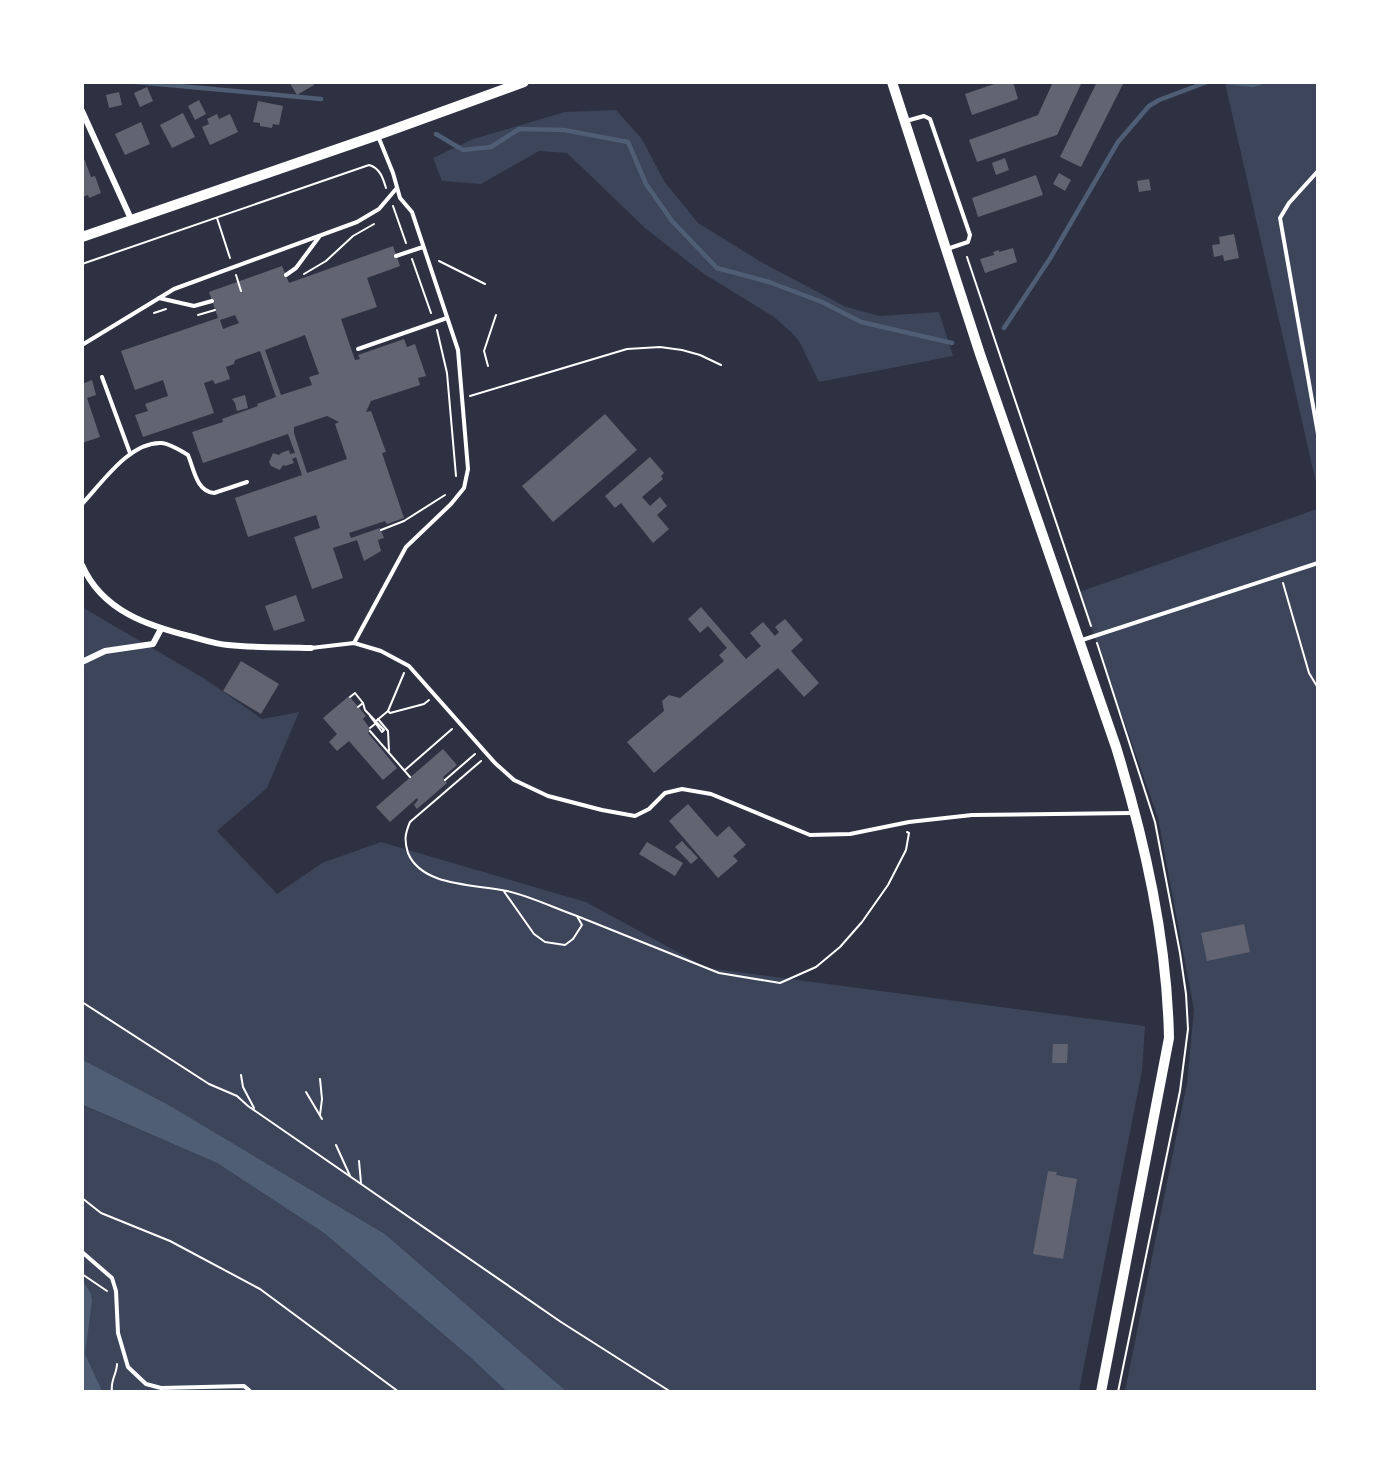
<svg xmlns="http://www.w3.org/2000/svg" width="1400" height="1474" viewBox="0 0 1400 1474" font-family="Arial,sans-serif">
	<style>
		.green { fill: #3c4559 }
		.water { fill: #4f5d75 }
		.lines { fill: none; stroke-linecap: round; stroke-linejoin: round }
		.stream { stroke: #4f5d75; stroke-width: 4.5 }
		.building { fill: #626471; fill-rule: evenodd }
		.path { stroke: #fff; stroke-width: 2 }
		.service { stroke: #fff; stroke-width: 4 }
		.minor { stroke: #fff; stroke-width: 6 }
		.tertiary { stroke: #fff; stroke-width: 10 }
		.secondary { stroke: #fff; stroke-width: 10 }
	</style>
	<rect width="100%" height="100%" fill="#2d3142"/>
	<!-- green -->
	<g class="green">
		<path d="M1225 83H1317V487Z"/>
		<path d="M616 110 642 139 664 181 698 223 763 263 846 307 880 316 939 312 953 356 819 382 799 341 792 333 774 317 704 274 646 229 567 153 539 151 481 184 442 181 433 158 473 139 565 112Z"/>
		<path d="M1317 509V1391H1125L1187 1083 1194 1010 1158 818 1079 592Z"/>
		<path d="M82 607 205 679 262 719 299 712 267 788 217 831 277 894 322 863 381 842 586 902 707 968 1145 1026 1142 1071 1079 1391H566L385 1234 167 1104 83 1060Z"/>
		<path d="M82 1105 217 1163 324 1233 470 1357 506 1391H83Z"/>
	</g>
	<!-- water -->
	<g class="water">
		<path d="M83 1060 167 1104 385 1234 566 1391H506L470 1357 324 1233 217 1163 83 1105Z"/>
		<path d="M83 1281 91 1294 92 1301 85 1354 102 1391H83Z"/>
	</g>
	<g class="lines">
		<!-- stream -->
		<g class="stream">
			<path d="M136 82 321 99"/>
			<path d="M1228 82 1253 85 1262 82"/>
			<path d="M436 134 463 150 491 147 519 129 564 130 628 142 646 184 672 221 717 268 769 282 822 302 861 322 952 343"/>
			<path d="M1004 328 1051 257 1118 142 1149 106 1159 100 1207 82"/>
		</g>
	</g>
	<!-- building -->
	<g class="building">
		<path d="M289 82H313L314 85 297 95Z"/>
		<path d="M1000 82H1013L1018 99 972 115 965 94Z"/>
		<path d="M1053 82H1082L1057 135 977 162 969 140 1038 115Z"/>
		<path d="M1097 82H1124L1081 167 1060 157Z"/>
		<path d="M147 87 153 101 140 107 134 93Z"/>
		<path d="M119 92 122 105 109 108 106 95Z"/>
		<path d="M199 100 206 114 195 120 188 106Z"/>
		<path d="M258 101 283 106 279 125 273 124 272 128 260 126V123L253 122Z"/>
		<path d="M183 113 195 137 172 148 160 125Z"/>
		<path d="M217 114 219 119 230 114 238 132 210 145 202 127 209 124 207 119Z"/>
		<path d="M141 122 150 144 125 155 115 134Z"/>
		<path d="M82 153 91 177 95 176 101 193 89 198 88 195 82 197Z"/>
		<path d="M1005 158 1009 170 996 175 992 163Z"/>
		<path d="M1059 173 1071 180 1065 191 1053 184Z"/>
		<path d="M1036 175 1043 195 978 217 972 198Z"/>
		<path d="M1149 179 1151 190 1139 192 1137 181Z"/>
		<path d="M1234 234 1239 258 1224 261 1223 255 1214 257 1212 245 1220 244 1219 237Z"/>
		<path d="M393 246 400 266 367 278 377 307 341 319 355 360 360 359 358 355 404 339 407 347 415 344 426 376 418 378 420 385 371 401 366 412 371 411 386 452 382 453 404 518 387 524 385 521 349 533 351 538 380 528 384 538 378 540 381 551 364 561 357 540 333 548 343 578 312 589 294 537 320 528 316 515 248 537 235 498 302 475 296 457 292 459 294 463 285 466 283 465 280 470 271 466 269 462 273 453 279 455 281 453 289 450 290 454 295 453 288 434 203 463 192 432 223 422 222 419 258 406 257 404 276 397 260 351 235 360 234 364 226 367 230 379 215 384 213 380 204 383 214 413 143 437 135 415 148 411 145 404 168 396 163 380 135 390 121 351 218 318 209 292 282 266 289 283ZM235 315 239 323 223 329 220 320ZM305 335 319 374 309 377 312 385 281 395 265 350ZM327 416 339 422 335 424 347 459 307 473 294 433V427Z"/>
		<path d="M1013 248 1017 262 985 273 980 259 994 255 993 252 999 250V252Z"/>
		<path d="M92 380 96 395 87 398 100 437 82 443V384Z"/>
		<path d="M245 395 248 408 237 411 235 403 232 399Z"/>
		<path d="M605 414 637 450 553 522 522 486Z"/>
		<path d="M650 457 664 473 661 476 663 479 642 497 650 506 660 497 667 506 657 515 669 529 653 543 621 503 615 508 605 496Z"/>
		<path d="M296 595 305 621 274 631 265 606Z"/>
		<path d="M701 607 746 659 761 646 750 633 763 622 775 636 779 632 775 627 785 619 803 640 791 651 819 683 804 697 778 668 654 773 627 742 664 711 662 701 669 695 680 698 724 661 719 655 727 648 708 626 700 633 688 619Z"/>
		<path d="M241 661 279 684 261 714 223 691Z"/>
		<path d="M349 696 366 716 363 719 371 730 368 733 397 768 383 780 349 741 337 751 329 742 337 734 323 718Z"/>
		<path d="M443 749 457 765 443 777 447 783 417 809 414 805 418 800 417 798 390 822 376 807Z"/>
		<path d="M688 804 717 837 729 826 746 845 733 856 738 861 718 878 669 821Z"/>
		<path d="M682 841 698 858 691 864 675 847Z"/>
		<path d="M647 842 683 863 675 876 639 854Z"/>
		<path d="M1244 924 1250 952 1207 961 1201 933Z"/>
		<path d="M1053 1044H1068L1067 1063H1052Z"/>
		<path d="M1048 1171 1057 1172 1056 1175 1077 1179 1063 1259 1033 1254Z"/>
	</g>
	<g class="lines">
		<!-- path -->
		<g class="path">
			<path d="M393 206 406 243"/>
			<path d="M217 218 230 258"/>
			<path d="M967 257 1091 626"/>
			<path d="M412 259 431 313"/>
			<path d="M439 261 485 284"/>
			<path d="M82 264 369 165C380 168 383 178 386 188"/>
			<path d="M304 274 326 261 353 236 374 224"/>
			<path d="M236 275 241 291"/>
			<path d="M154 313 166 309"/>
			<path d="M198 315 215 310"/>
			<path d="M437 330 447 373 456 476"/>
			<path d="M488 366 484 351 496 315"/>
			<path d="M470 396 627 349 660 347 682 350 700 355 721 365"/>
			<path d="M381 530 404 521 445 495"/>
			<path d="M1283 583 1309 673 1318 688"/>
			<path d="M1097 643 1155 822 1180 953 1186 994 1188 1029 1180 1091 1118 1392"/>
			<path d="M350 697 355 693 363 703"/>
			<path d="M358 707 363 703 365 710 384 730 382 732 370 716"/>
			<path d="M388 711 390 713 424 704 429 700"/>
			<path d="M378 719 388 731 389 751"/>
			<path d="M376 721 388 711 404 673"/>
			<path d="M370 728 375 724"/>
			<path d="M370 731 410 777"/>
			<path d="M481 761 410 822C405 834 404 840 408 853 422 887 475 884 507 891 530 896 554 908 577 916L582 925 573 939 565 945 545 942 534 934 503 890"/>
			<path d="M405 770 452 729"/>
			<path d="M445 780 475 754"/>
			<path d="M577 916 719 973 780 983 816 967 840 947 862 922 888 885 906 850 909 833 907 832"/>
			<path d="M82 1002 209 1084 237 1096 248 1106 561 1322 671 1392"/>
			<path d="M241 1075 243 1087 254 1108"/>
			<path d="M306 1092 322 1119"/>
			<path d="M320 1115 322 1099 320 1079"/>
			<path d="M336 1145 350 1176"/>
			<path d="M359 1161 361 1183"/>
			<path d="M82 1198 101 1213 170 1241 260 1289 399 1392"/>
			<path d="M82 1274 107 1291"/>
			<path d="M112 1392C110 1380 117 1374 117 1364"/>
		</g>
		<!-- service -->
		<g class="service">
			<path d="M906 121 924 116 930 119 970 235 968 242 947 249"/>
			<path d="M1318 171 1289 203 1280 218 1318 434"/>
			<path d="M396 256 423 247"/>
			<path d="M286 275 296 268 319 237"/>
			<path d="M159 298 194 306 212 301"/>
			<path d="M82 345 174 289 357 222 379 209 396 189"/>
			<path d="M358 349 447 318"/>
			<path d="M102 377 130 453"/>
			<path d="M82 504C102 483 130 441 162 443 171 444 181 451 188 455 194 469 196 491 214 493L247 482"/>
			<path d="M1079 641 1318 563"/>
			<path d="M354 643 406 547 451 504 464 488 468 469 458 350 412 212 400 198 393 173 378 136"/>
			<path d="M311 648 354 643 381 651 409 666 495 763 514 780 548 796 602 810 635 816 649 809 665 793 682 789 711 794 810 835 850 834 909 822 972 815 1132 813"/>
			<path d="M82 1252 112 1278 116 1291 118 1333 128 1367 146 1384 161 1388 244 1386 251 1392"/>
		</g>
		<!-- minor -->
		<g class="minor">
			<path d="M82 111 131 219"/>
			<path d="M82 565C102 611 148 626 193 637 204 640 216 644 228 645 256 648 283 647 311 648"/>
			<path d="M82 662 105 651 153 644 161 629"/>
		</g>
		<!-- tertiary -->
		<path class="tertiary" d="M892 82 980 354 1116 747C1145 842 1167 939 1169 1038L1101 1392"/>
		<!-- secondary -->
		<path class="secondary" d="M82 237 378 135 524 82"/>
	</g>
	<!-- border -->
	<rect width="1400" height="1474" fill="none" stroke="#ffffff" stroke-width="168"/>
</svg>
